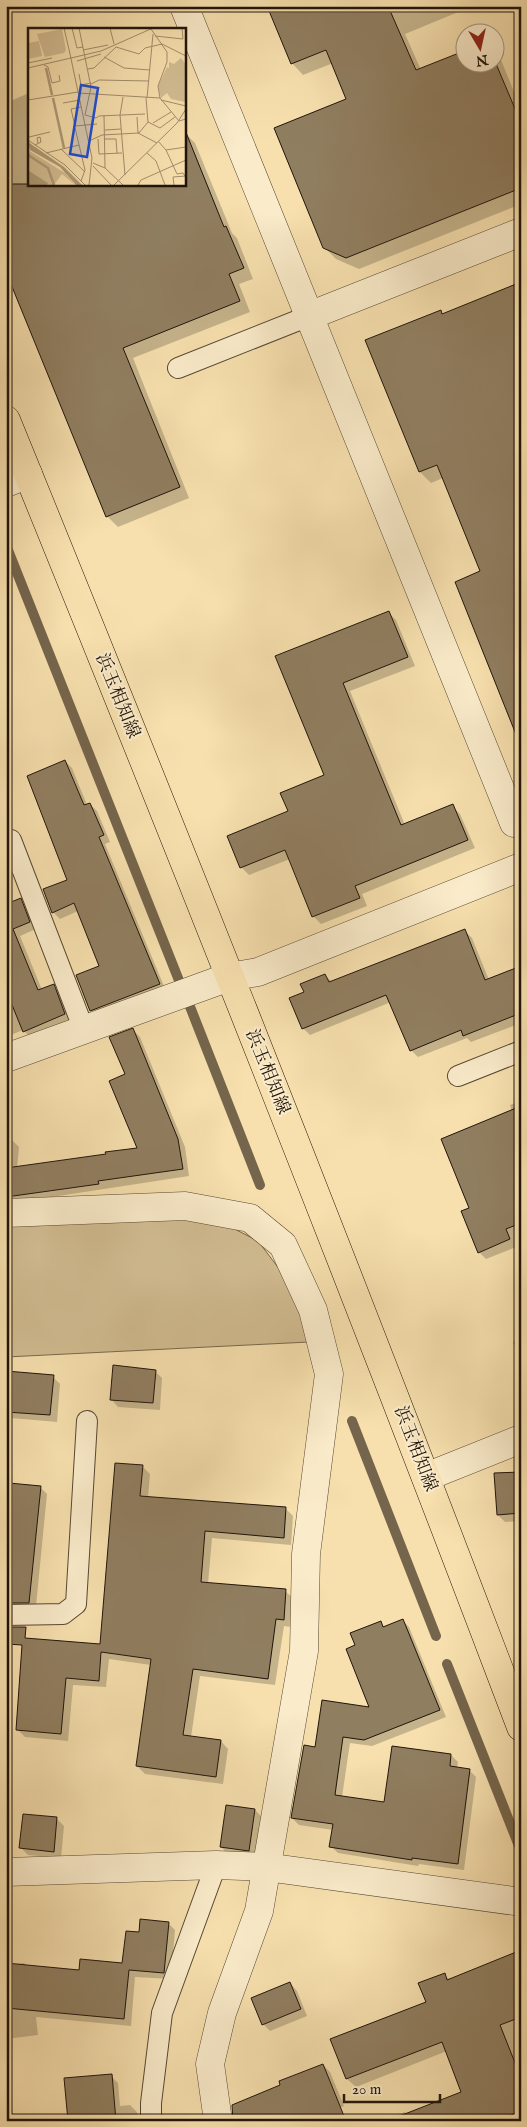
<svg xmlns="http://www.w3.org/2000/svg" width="527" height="2127" viewBox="0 0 527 2127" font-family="'IM FELL English','Noto Serif JP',serif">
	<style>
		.green { fill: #d2bd92; stroke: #79684e }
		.shadow { fill: #0003 }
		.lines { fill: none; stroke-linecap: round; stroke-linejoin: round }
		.stream { stroke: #75654c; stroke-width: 10 }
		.building { fill: #907e60; stroke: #20140b }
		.lane-casing { stroke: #564734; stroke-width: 22 }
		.street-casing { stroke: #564734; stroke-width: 29 }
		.primary-casing { stroke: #20140b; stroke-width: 29 }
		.lane { stroke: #faebca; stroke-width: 20 }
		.street { stroke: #faebca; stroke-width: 28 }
		.primary { stroke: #f7e0ae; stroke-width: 28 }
		.labels { text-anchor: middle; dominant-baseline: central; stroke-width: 4; stroke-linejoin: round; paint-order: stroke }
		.street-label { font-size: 18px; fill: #20140b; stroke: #faebca }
		.inset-river { fill: none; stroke: #ae9b77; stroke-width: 2.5 }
		.inset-road { fill: none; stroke: #a18e6d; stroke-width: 1 }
		.view { fill: #1d4ed8; fill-opacity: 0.15; stroke: #1d4ed8; stroke-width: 2.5 }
		.inset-edge { fill: none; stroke: #20140b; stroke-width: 2.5 }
	</style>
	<rect width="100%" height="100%" fill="#f7e0ae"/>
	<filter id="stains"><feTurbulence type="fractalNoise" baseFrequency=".004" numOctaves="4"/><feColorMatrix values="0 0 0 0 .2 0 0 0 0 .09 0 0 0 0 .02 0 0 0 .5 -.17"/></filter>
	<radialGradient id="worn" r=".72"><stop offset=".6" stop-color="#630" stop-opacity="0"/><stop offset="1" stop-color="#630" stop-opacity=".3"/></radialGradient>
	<!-- green -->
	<path class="green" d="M177 1217 221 1222 258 1241 296 1291 309 1342 6 1357V1224Z"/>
	<!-- shadow -->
	<g class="shadow">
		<path d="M268 6H473L405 34 421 70 464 52V62H494V50L499 55 521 109V204L359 269 336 259 324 247 348 99 333 63 303 75 292 63Z"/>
		<path d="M29 93V184H184L185 133 195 143 232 233 237 238 253 279 239 284 250 312 133 358 189 498 118 527 107 516 6 268V103Z"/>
		<path d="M521 283V742L456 582 481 572 443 478 431 483 420 472 440 311 444 315Z"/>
		<path d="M388 612 396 620 415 666 350 691 405 825 452 806 460 814 475 848 362 894 367 906 321 924 313 916 290 859 249 875 241 867 289 812 325 776 277 657Z"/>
		<path d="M65 761 72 768 87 805 90 804 97 811 110 842 105 844 166 991 98 1017 91 1010 101 967 78 911 60 919 53 912 68 881Z"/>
		<path d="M20 899 27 907 36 929 20 936 42 990 53 986 60 993 72 1022 31 1038 23 1030 6 1037V905Z"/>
		<path d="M465 931 472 938 489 980 521 967V1023L471 1042 467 1038 418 1057 411 1050 391 1002 310 1035 303 1028 306 993 325 975 332 982Z"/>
		<path d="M133 1030 140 1037 185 1147 189 1176 6 1204V1139L12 1140 19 1147 17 1168 107 1155 138 1149Z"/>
		<path d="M521 1101V1245L486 1259 479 1252 471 1209 512 1111 510 1105Z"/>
		<path d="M521 1339V1362L513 1342Z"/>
		<path d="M155 1371 162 1378 160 1410 118 1407 111 1399Z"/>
		<path d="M53 1377 60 1384 57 1422 11 1418 6 1414V1380Z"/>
		<path d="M143 1467 150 1474 148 1498 286 1509 293 1516 291 1545 212 1538 208 1584 285 1591 293 1598 291 1627 284 1626 275 1685 200 1676 191 1737 221 1741 228 1749 223 1784 145 1774 137 1766 151 1665 109 1659 106 1687 73 1685 68 1741 25 1737 18 1730 24 1639 101 1645Z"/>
		<path d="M521 1473V1521L505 1522 498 1515Z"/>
		<path d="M40 1487 47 1494 36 1606 6 1604V1527Z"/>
		<path d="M402 1620 409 1627 446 1717 372 1746 350 1743 342 1797 385 1803 451 1755 458 1762 457 1769 469 1770 476 1777 464 1870 419 1864 418 1866 338 1853 331 1846 333 1830 299 1825 292 1818 316 1748 371 1709 357 1646 380 1623 385 1627Z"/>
		<path d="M255 1810 262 1817 256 1857 228 1854 221 1847Z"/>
		<path d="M56 1818 64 1826 61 1858 28 1855 21 1848Z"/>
		<path d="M168 1923 175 1930 171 1979 135 1977 131 2026 36 2017 38 2035 6 2039V1965L24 1963 27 1966 80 1971 124 1964 140 1933Z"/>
		<path d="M521 1952V2121H383L405 2112 408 2114 463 2093 447 2051 356 2087 347 2079 332 2040 427 2002 444 1974 450 1980Z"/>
		<path d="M290 1983 297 1991 307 2016 270 2031 263 2024Z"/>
		<path d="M323 2065 330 2072 344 2106 310 2121 282 2086Z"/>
		<path d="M111 2076 118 2083 120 2106 130 2105 137 2112 138 2121H69Z"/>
	</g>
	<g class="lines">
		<!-- stream -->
		<g class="stream">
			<path d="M6 545 180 983"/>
			<path d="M189 1004 260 1185"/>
			<path d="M352 1421 436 1636"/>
			<path d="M447 1664 521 1851"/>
		</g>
	</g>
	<!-- building -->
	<g class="building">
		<path d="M267 6H388L416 70 464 51V62H494V59L521 123V188L346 258 323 248 274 128 346 99 326 50 291 64Z"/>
		<path d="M185 130 224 227 226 226 244 268 229 274 240 301 123 348 180 487 106 517 6 272V184H184Z"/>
		<path d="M521 282V742H519L455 582 480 571 437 465 419 472 365 340 441 310 442 314Z"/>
		<path d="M389 611 408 657 343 683 401 825 453 804 468 840 355 886 360 898 312 917 285 850 240 868 227 836 288 811 280 793 324 775 275 656Z"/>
		<path d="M65 760 84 805 90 803 104 835 99 837 160 984 90 1011 76 975 99 966 74 903 52 913 43 889 67 880 27 776Z"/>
		<path d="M21 898 30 922 13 929 38 990 54 984 65 1014 23 1032 6 990V904Z"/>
		<path d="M465 929 485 980 521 966V1013L463 1036 461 1030 410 1051 386 995 302 1029 289 998 304 992 300 984 325 974 329 982Z"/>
		<path d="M133 1028 178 1139 183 1169 98 1181 99 1184 6 1197V1168L106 1154 105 1152 137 1148 109 1081 125 1074 109 1037Z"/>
		<path d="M521 1106V1223L506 1229 510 1239 478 1253 461 1211 469 1208 441 1139Z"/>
		<path d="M113 1365 156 1370 153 1403 110 1400Z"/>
		<path d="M6 1371 54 1375 50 1415 6 1412Z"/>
		<path d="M115 1463 143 1465 140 1496 286 1507 284 1538 205 1531 201 1582 286 1589 284 1620 276 1619 268 1679 193 1669 183 1735 221 1740 216 1777 136 1766 151 1659 101 1652 99 1681 66 1678 61 1734 16 1730 22 1645 6 1644V1627H26L25 1638 100 1644Z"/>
		<path d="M521 1472V1513L497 1515 494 1473Z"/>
		<path d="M9 1483 41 1486 29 1603H6V1512Z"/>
		<path d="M403 1619 440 1710 364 1740 343 1737 335 1795 384 1802 392 1746 451 1754 450 1766 470 1769 458 1864 412 1858V1860L329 1847 333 1824 291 1818 304 1745 315 1747 322 1700 369 1707 346 1649 355 1645 350 1633 381 1621 383 1627Z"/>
		<path d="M226 1805 255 1809 249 1851 220 1847Z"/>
		<path d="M23 1814 57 1817 54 1852 19 1848Z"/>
		<path d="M140 1919 169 1922 164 1973 129 1970 124 2019 6 2008V1963L79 1970 80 1959 122 1963 126 1931 139 1932Z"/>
		<path d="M521 1950V2017L500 2025 521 2078V2111L496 2121H393L392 2119 461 2092 442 2042 346 2079 330 2039 426 2002 418 1983 445 1973 447 1980Z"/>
		<path d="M290 1982 301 2009 262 2025 251 1998Z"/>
		<path d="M323 2064 346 2121H233L232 2105 280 2085 279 2081Z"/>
		<path d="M112 2074 116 2121H68L64 2078Z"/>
	</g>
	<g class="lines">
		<!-- lane casing -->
		<g class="lane-casing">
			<g id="lane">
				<path d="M178 368 309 316"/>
				<path d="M11 840 84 1030"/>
				<path d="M458 1076 521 1051"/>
				<path d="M6 1615 63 1614 76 1604 87 1421"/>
				<path d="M151 2121V2103L162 2013 216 1865"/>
			</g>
		</g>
		<!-- street casing -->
		<g class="street-casing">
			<g id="street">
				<path d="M184 6 514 823"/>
				<path d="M309 316 521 232"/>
				<path d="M6 483 28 474"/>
				<path d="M6 1058 229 977 258 972 521 867"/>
				<path d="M6 1213 185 1206 250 1218 283 1245 313 1310 329 1374 306 1554 304 1651 259 1911 222 2013 210 2064 218 2121"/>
				<path d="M426 1477 521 1439"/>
				<path d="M6 1872 216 1865 266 1867 521 1902"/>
			</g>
		</g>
		<!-- primary casing -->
		<g class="primary-casing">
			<path id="primary" d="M6 420C183 854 355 1289 521 1727"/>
		</g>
		<!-- lane -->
		<use href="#lane" class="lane"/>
		<!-- street -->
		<use href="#street" class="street"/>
		<!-- primary -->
		<use href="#primary" class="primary"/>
	</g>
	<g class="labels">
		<!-- street labels -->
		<g class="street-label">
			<text transform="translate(117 696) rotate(68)">浜玉相知線</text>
			<text transform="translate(267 1072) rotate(68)">浜玉相知線</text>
			<text transform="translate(415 1449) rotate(69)">浜玉相知線</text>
		</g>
	</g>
	<!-- overview -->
	<g transform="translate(28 28)">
		<rect width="158" height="158" fill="#f7e0ae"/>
		<path d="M34 1 38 22 36 25 17 29 9 6ZM11 13 14 28 0 31V15ZM153 30 157 35V74L143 71 139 65 133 70 130 58 139 39 141 40V34L146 36ZM0 122 37 145 47 157 34 146 26 157H0Z" fill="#d2bd92"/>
		<path d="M0 114 36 139 54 157H48L32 139 2 122ZM1 143 20 155 19 157H0Z" fill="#ae9b77"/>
		<path class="inset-river" d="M18 40 24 67M25 70 36 120M0 127 20 140 26 157M38 143 51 157"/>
		<path class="inset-road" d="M36 0 42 26M44 0 49 20 55 19M51 0 63 59 57 87 68 90 71 88 117 86M82 0 86 16M123 1 139 24V34L130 58 132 70 151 93 158 91M127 8 155 11 154 0M88 19 111 26 117 20 134 16 158 28M55 22 80 17M42 26 64 130 61 157M76 29 96 40 122 42M49 33 73 26M0 35 24 30M16 37 20 39 24 55 32 53 31 47M0 40 73 23 125 0M60 41 66 40 88 19M51 46 53 57 63 55M0 47V79M63 56 71 52 121 53M50 65 132 70M95 69 92 87 97 147M118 70 120 94 132 100 147 89M119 70 125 6M0 72 50 64M133 72 158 78M35 75 52 72M53 79 43 81 47 98 69 96M76 87 77 140M109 89 110 105 129 115M125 95 143 84M47 100 57 142 53 153M77 102 93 101M1 109 22 104M70 111 71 126 94 125M77 111H88L89 125M0 112 37 137 57 157M61 113 74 107 111 105 120 94M130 113 138 122 158 119M7 117 13 114 12 109 9 110 10 115M33 121 57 144M138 122 149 146 155 145 157 148M18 125 51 117M119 125 128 133 137 157M65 135 77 140 95 157M65 138 83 157M86 157 149 95 158 81M110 157 113 152 158 132M146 157 145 149 158 148"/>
		<path class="view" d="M53 57 70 60 59 129 42 126Z"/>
		<rect width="158" height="158" class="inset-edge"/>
	</g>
	<!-- margin -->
	<rect width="527" height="2127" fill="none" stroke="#f7e0ae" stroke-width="25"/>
	<rect x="8" y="8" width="512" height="2112" fill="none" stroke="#20140b" stroke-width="2.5"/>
	<rect x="12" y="12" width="502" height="2102" fill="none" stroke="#20140b"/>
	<!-- north arrow -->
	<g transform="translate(480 48) rotate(171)"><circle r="24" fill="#faebca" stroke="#a3957e"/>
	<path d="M0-4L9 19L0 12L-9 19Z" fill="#8f2418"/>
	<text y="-8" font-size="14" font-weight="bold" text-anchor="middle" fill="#20140b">N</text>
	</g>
	<!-- scale -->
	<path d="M344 2094v8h96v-8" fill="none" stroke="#20140b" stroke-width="2.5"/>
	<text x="352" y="2094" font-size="15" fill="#20140b" stroke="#faebca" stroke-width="4" paint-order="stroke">20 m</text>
	<rect width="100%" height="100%" filter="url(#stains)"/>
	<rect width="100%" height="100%" fill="url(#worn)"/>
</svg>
